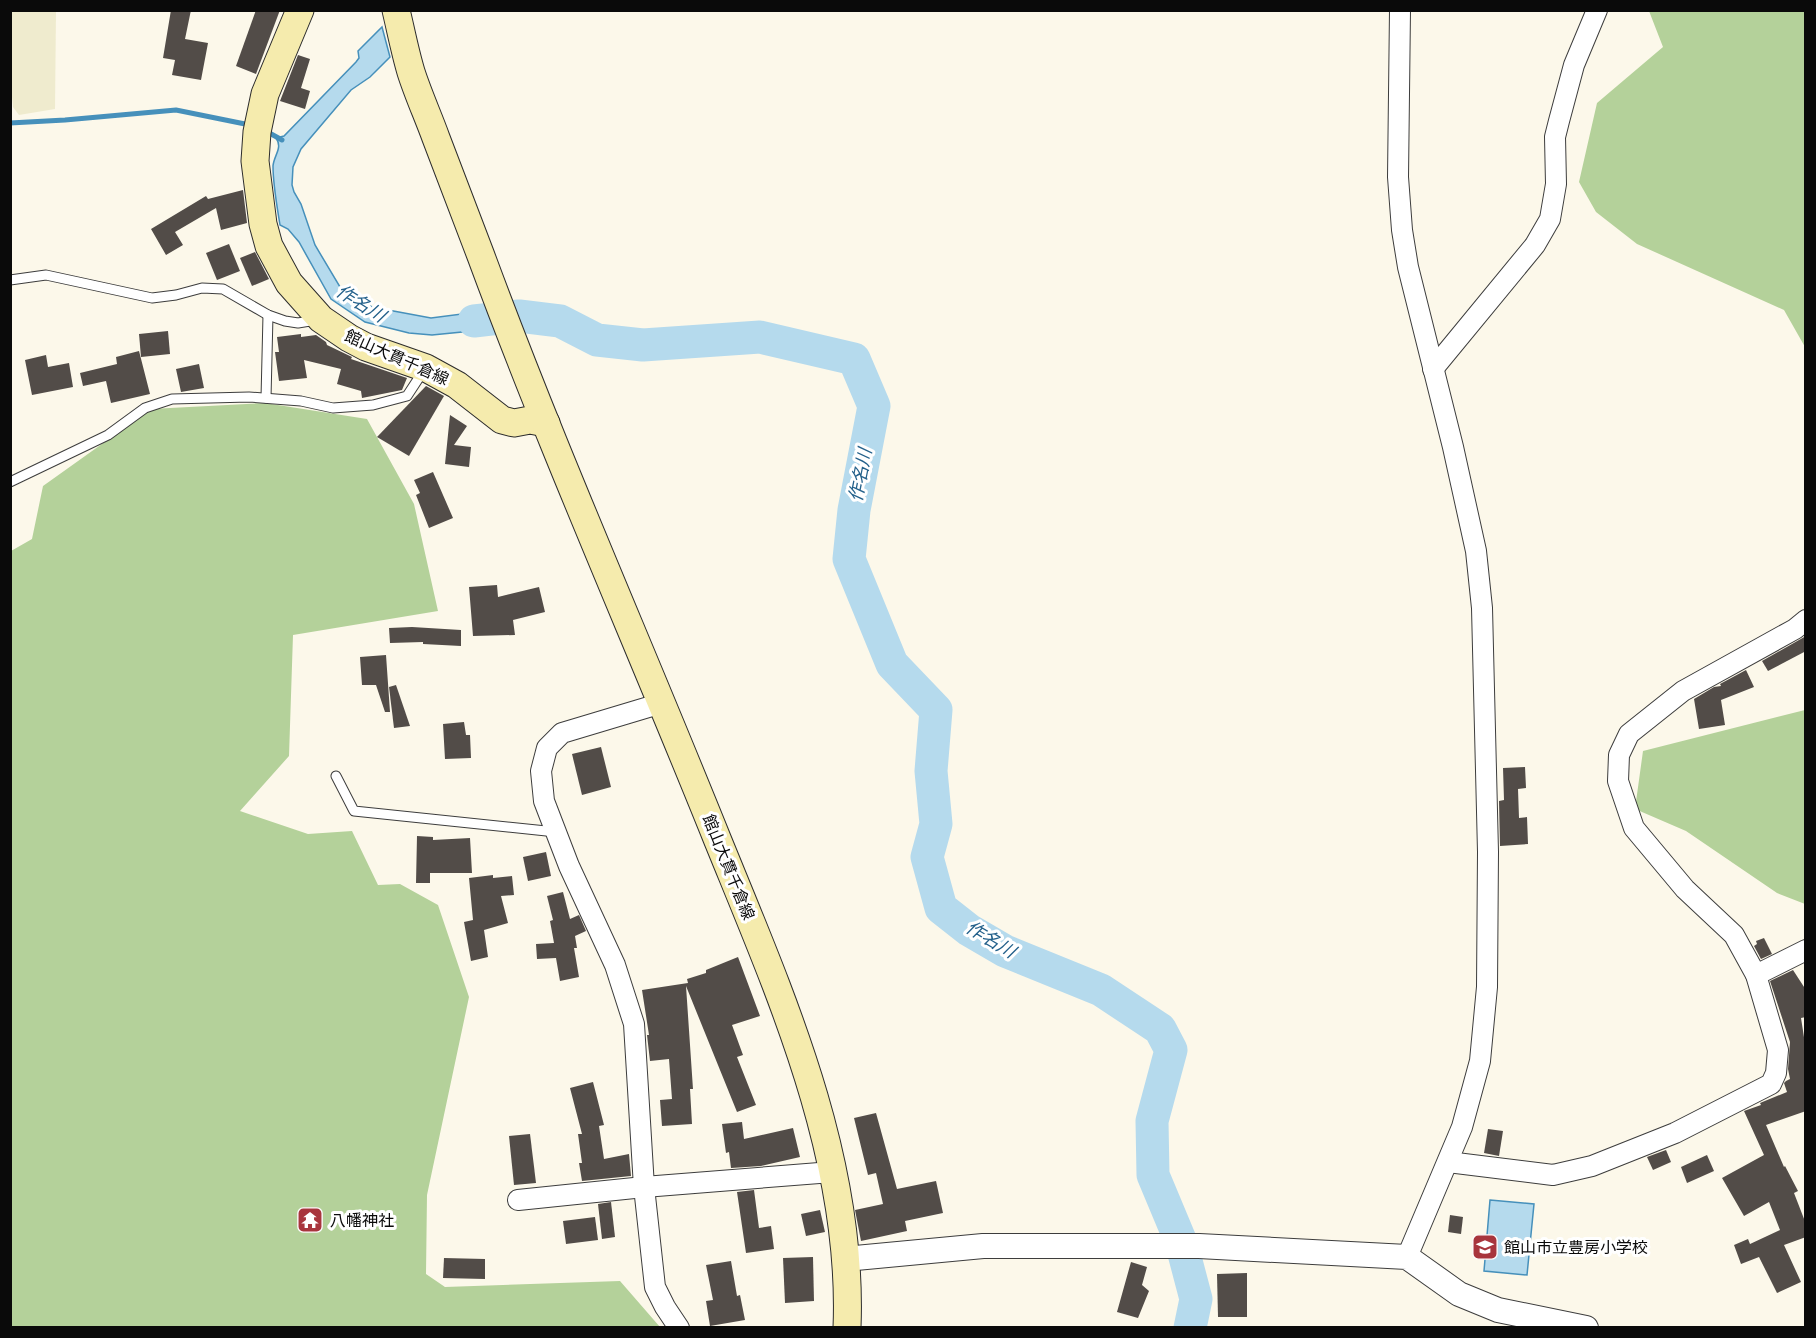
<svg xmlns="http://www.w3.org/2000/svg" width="1816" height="1338" viewBox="0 0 1816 1338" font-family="'Source Serif 4','Noto Sans JP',serif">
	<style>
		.farmland { fill: #efebce }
		.forest { fill: #b4d19a }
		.water { fill: #b5daed; stroke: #4690bb; stroke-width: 1.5 }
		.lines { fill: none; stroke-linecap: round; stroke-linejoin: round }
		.stream { stroke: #4690bb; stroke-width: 5 }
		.river { stroke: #b5daed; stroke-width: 33 }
		.building { fill: #524c48 }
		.service-casing { stroke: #3d3d3d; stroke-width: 11 }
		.minor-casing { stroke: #3d3d3d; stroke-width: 22 }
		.tertiary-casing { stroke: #3d3d3d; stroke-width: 26 }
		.secondary-casing { stroke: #2c2c2c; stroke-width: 29 }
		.service { stroke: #fff; stroke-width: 9 }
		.minor { stroke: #fff; stroke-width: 20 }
		.tertiary { stroke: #fff; stroke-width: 24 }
		.secondary { stroke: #f5ebad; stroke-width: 27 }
		.labels { text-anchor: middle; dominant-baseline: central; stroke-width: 6; stroke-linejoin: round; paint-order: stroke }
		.street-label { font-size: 16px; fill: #0a0a0a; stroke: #fff }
		.poi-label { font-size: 16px; fill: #0a0a0a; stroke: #fff; text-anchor: start }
		.water-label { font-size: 18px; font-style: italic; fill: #24618b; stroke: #fff }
	</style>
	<rect width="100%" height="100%" fill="#fcf8ea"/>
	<!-- farmland -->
	<path class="farmland" d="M11 12H56L55 109 19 115 13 107 11 87Z"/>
	<!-- forest -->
	<g class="forest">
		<path d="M1649 11H1805V347L1784 310 1637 244 1596 212 1579 182 1597 103 1663 47Z"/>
		<path d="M265 403 367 419 414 504 438 611 293 635 289 756 240 811 308 834 352 831 378 885 400 884 438 905 469 997 427 1195 426 1274 445 1287 620 1281 660 1327 11 1328V551L32 539 43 486 151 409Z"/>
		<path d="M1805 710V904L1777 893 1686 831 1635 809 1643 751Z"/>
	</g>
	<!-- water -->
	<g class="water">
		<path d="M382 27 390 57 370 77 351 90 301 149 293 167 292 185 294 192 301 204 315 245 340 287 354 297 372 307 431 318 485 311 492 329 432 335 409 333 365 322 331 299 299 242 288 229 280 225C277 206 273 185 273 166 274 155 283 148 276 138L284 136 356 62 359 58 358 51Z"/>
		<path d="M1490 1200 1534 1204 1527 1275 1484 1271Z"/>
	</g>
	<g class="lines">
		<!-- stream -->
		<g class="stream">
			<path d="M10 123 65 120 176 110 250 125"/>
			<path d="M264 130 282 140"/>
		</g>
		<!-- river -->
		<path class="river" d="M474 321 519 316 560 321 597 340 643 345 760 337 854 359 874 406 854 510 849 559 892 664 936 710 931 771 936 824 927 857 941 908 969 930 1005 951 1101 990 1160 1029 1171 1050 1152 1121 1153 1175 1181 1242 1196 1299 1190 1328"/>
	</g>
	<!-- building -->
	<g class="building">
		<path d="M171 10H191L185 39 208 43 201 80 172 75 175 60 163 58Z"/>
		<path d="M256 10H280L256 74 236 66Z"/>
		<path d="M298 55 310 59 301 88 310 91 305 109 280 101Z"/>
		<path d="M243 190 247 223 221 230 216 208 175 232 183 245 166 255 151 229 206 196 208 199Z"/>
		<path d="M229 244 240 271 217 280 206 253Z"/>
		<path d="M255 252 269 279 252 286 240 258Z"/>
		<path d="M168 331 170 354 141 357 139 334Z"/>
		<path d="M301 334V337L316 335 326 342 327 345 352 357 351 359 407 378 402 390 362 398 361 391 337 384 341 369 304 360 307 378 279 381 275 352H279L277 337Z"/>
		<path d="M139 351 150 394 111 403 106 381 83 386 80 373 117 364 116 357Z"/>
		<path d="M46 355 48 367 69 363 73 387 32 395 25 360Z"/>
		<path d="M199 364 204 388 181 392 176 369Z"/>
		<path d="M426 386 444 396 409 456 377 437Z"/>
		<path d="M450 415 467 426 454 445 471 447 469 467 445 464Z"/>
		<path d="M433 472 453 518 429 528 416 495 420 493 414 480Z"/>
		<path d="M497 585 498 597 539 587 545 612 513 620 515 635 473 636 469 587Z"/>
		<path d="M412 627 461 630V646L423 644V642L390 643 389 628Z"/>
		<path d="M1806 636V651L1768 671 1762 661Z"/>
		<path d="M386 655 390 712H385L376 685H362L360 657Z"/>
		<path d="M1746 670 1754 687 1721 700 1725 725 1699 729 1694 699 1714 687 1721 686 1720 684Z"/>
		<path d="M396 685 410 726 394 728 389 687Z"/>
		<path d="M464 722 466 735H470L471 758 445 759 443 724Z"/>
		<path d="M601 747 611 787 582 795 572 754Z"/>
		<path d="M1525 767 1526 788 1518 789 1519 818 1527 817 1528 844 1500 846 1499 801 1504 800 1503 768Z"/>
		<path d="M417 836 433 837V840L470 838 472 873H430V883H416Z"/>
		<path d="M546 852 551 876 528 881 523 857Z"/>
		<path d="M493 875V878L512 876 514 895 501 896 508 923 484 930 488 957 471 961 464 922 473 920 469 878Z"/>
		<path d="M563 892 570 919 579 915 586 931 575 936 577 948H574L579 977 560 981 556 958 537 959 536 944 554 943 550 921 553 920 547 896Z"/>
		<path d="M1764 938 1772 954 1761 959 1754 946 1757 944 1756 941Z"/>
		<path d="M738 957 760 1016 732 1025 743 1055 737 1057 756 1105 737 1112 686 986 693 1089H690L692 1124 662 1126 660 1100 672 1099 669 1059 650 1061 647 1035H649L642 990 688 983 687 979 706 973V970Z"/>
		<path d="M1793 970 1806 990V1017L1801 1018 1806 1050V1111L1766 1125 1784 1167 1785 1166 1798 1191 1794 1193 1806 1224V1237L1784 1245 1801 1282 1777 1293 1759 1257 1741 1264 1734 1245 1748 1239 1750 1244 1780 1230 1769 1202 1744 1216 1722 1178 1764 1155 1744 1111 1761 1105 1760 1103 1787 1092 1784 1083 1786 1081 1790 1079 1788 1069 1790 1042 1770 981Z"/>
		<path d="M593 1082 604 1125 599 1126 604 1159 629 1154 631 1176 582 1181 579 1163H582L578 1134H582L570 1088Z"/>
		<path d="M876 1113 897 1189 936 1181 943 1213 905 1221 907 1231 861 1241 855 1210 883 1204 876 1173 868 1175 854 1118Z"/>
		<path d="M742 1122 744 1139 793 1128 800 1157 761 1166 731 1168 729 1152 726 1153 722 1124Z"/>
		<path d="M1488 1129 1503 1131 1499 1156 1484 1153Z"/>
		<path d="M530 1134 536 1183 514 1185 509 1136Z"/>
		<path d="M1666 1150 1671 1162 1653 1170 1647 1157Z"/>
		<path d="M1707 1155 1714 1171 1687 1183 1681 1167Z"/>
		<path d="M754 1190 759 1228 771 1226 774 1249 746 1253 737 1192Z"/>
		<path d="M611 1202 615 1237 602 1239 598 1204Z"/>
		<path d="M820 1210 825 1232 806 1236 801 1214Z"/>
		<path d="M317 1211 318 1229 303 1230 302 1212Z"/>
		<path d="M1450 1215 1463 1217 1461 1234 1448 1232Z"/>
		<path d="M595 1217 598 1240 566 1244 563 1221Z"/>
		<path d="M813 1257 814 1301 785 1303 783 1258Z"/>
		<path d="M444 1258 485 1259V1279L443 1278Z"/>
		<path d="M731 1261 737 1296 740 1295 745 1320 710 1326 706 1301 713 1300 706 1265Z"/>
		<path d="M1131 1262 1147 1267 1142 1285 1149 1291 1138 1318 1117 1312Z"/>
		<path d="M1247 1273V1317H1218L1217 1274Z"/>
	</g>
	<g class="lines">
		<!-- service casing -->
		<g class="service-casing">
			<g id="service">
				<path d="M10 280 46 275 152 298 176 295 202 288 223 289 268 315 285 321 298 323 316 320"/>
				<path d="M266 398 268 315"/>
				<path d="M10 482 108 435 145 408 172 399 249 397 301 401 333 408 373 405 407 396 424 370"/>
				<path d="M336 776 354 811 556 832"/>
			</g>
		</g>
		<!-- minor casing -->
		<g class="minor-casing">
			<g id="minor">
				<path d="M1400 10 1398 177 1402 230 1408 267 1453 447 1476 551 1482 608 1488 852 1487 987 1480 1061 1462 1127 1407 1257"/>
				<path d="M1433 369 1535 245 1550 219 1556 184 1555 137 1559 121 1574 65 1597 10"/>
				<path d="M662 703 562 733 547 748 541 771 544 801 569 866 615 965 634 1024 644 1187 655 1287 665 1307 679 1328"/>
				<path d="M1756 975 1806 950"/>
				<path d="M1448 1162 1553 1175 1592 1166 1675 1133 1771 1084 1776 1073 1778 1050 1756 975 1734 935 1685 889 1634 828 1618 781 1619 755 1629 734 1683 691 1795 629 1806 620"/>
				<path d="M518 1200 644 1187 832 1172"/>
			</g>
		</g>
		<!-- tertiary casing -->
		<g class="tertiary-casing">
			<path id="tertiary" d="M845 1259 983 1246H1199L1407 1257 1459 1294 1498 1310 1586 1328"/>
		</g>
		<!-- secondary casing -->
		<g class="secondary-casing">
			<g id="secondary">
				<path d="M300 10 265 94 257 132 255 161 263 224 269 246 289 283 321 319 349 338 366 347 426 368 457 385 502 420 514 423 530 420 546 423"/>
				<path d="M396 10C401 31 405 52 411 72 418 94 428 116 436 138 451 177 466 216 481 256 553 451 638 642 716 836 779 991 854 1156 847 1328"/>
			</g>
		</g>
		<!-- service -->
		<use href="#service" class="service"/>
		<!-- minor -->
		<use href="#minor" class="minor"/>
		<!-- tertiary -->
		<use href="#tertiary" class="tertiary"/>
		<!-- secondary -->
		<use href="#secondary" class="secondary"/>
	</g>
	<!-- icons -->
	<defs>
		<g id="temple-square" transform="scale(1.35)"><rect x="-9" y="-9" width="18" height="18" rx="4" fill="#a8353d" stroke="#fff"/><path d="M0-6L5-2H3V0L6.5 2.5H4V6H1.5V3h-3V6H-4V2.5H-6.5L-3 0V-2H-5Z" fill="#fff"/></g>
		<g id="school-square" transform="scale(1.35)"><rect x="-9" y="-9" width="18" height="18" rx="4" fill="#a8353d" stroke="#fff"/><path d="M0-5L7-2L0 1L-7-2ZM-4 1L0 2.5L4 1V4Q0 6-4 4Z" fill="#fff"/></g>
	</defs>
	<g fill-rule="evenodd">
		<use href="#temple-square" x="310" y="1220"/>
		<use href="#school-square" x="1485" y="1247"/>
	</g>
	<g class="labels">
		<!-- street labels -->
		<g class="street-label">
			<text transform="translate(397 357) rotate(24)">館山大貫千倉線</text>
			<text transform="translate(729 867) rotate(68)">館山大貫千倉線</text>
		</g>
		<!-- poi labels -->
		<g class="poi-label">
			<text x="330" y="1220">八幡神社</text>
			<text x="1504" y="1247">館山市立豊房小学校</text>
		</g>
		<!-- water labels -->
		<g class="water-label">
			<text transform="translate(361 303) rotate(32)">作名川</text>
			<text transform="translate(860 475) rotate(-79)">作名川</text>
			<text transform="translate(991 939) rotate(31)">作名川</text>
		</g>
	</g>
	<!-- border -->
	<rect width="1816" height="1338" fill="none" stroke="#0a0a0a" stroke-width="24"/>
</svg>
